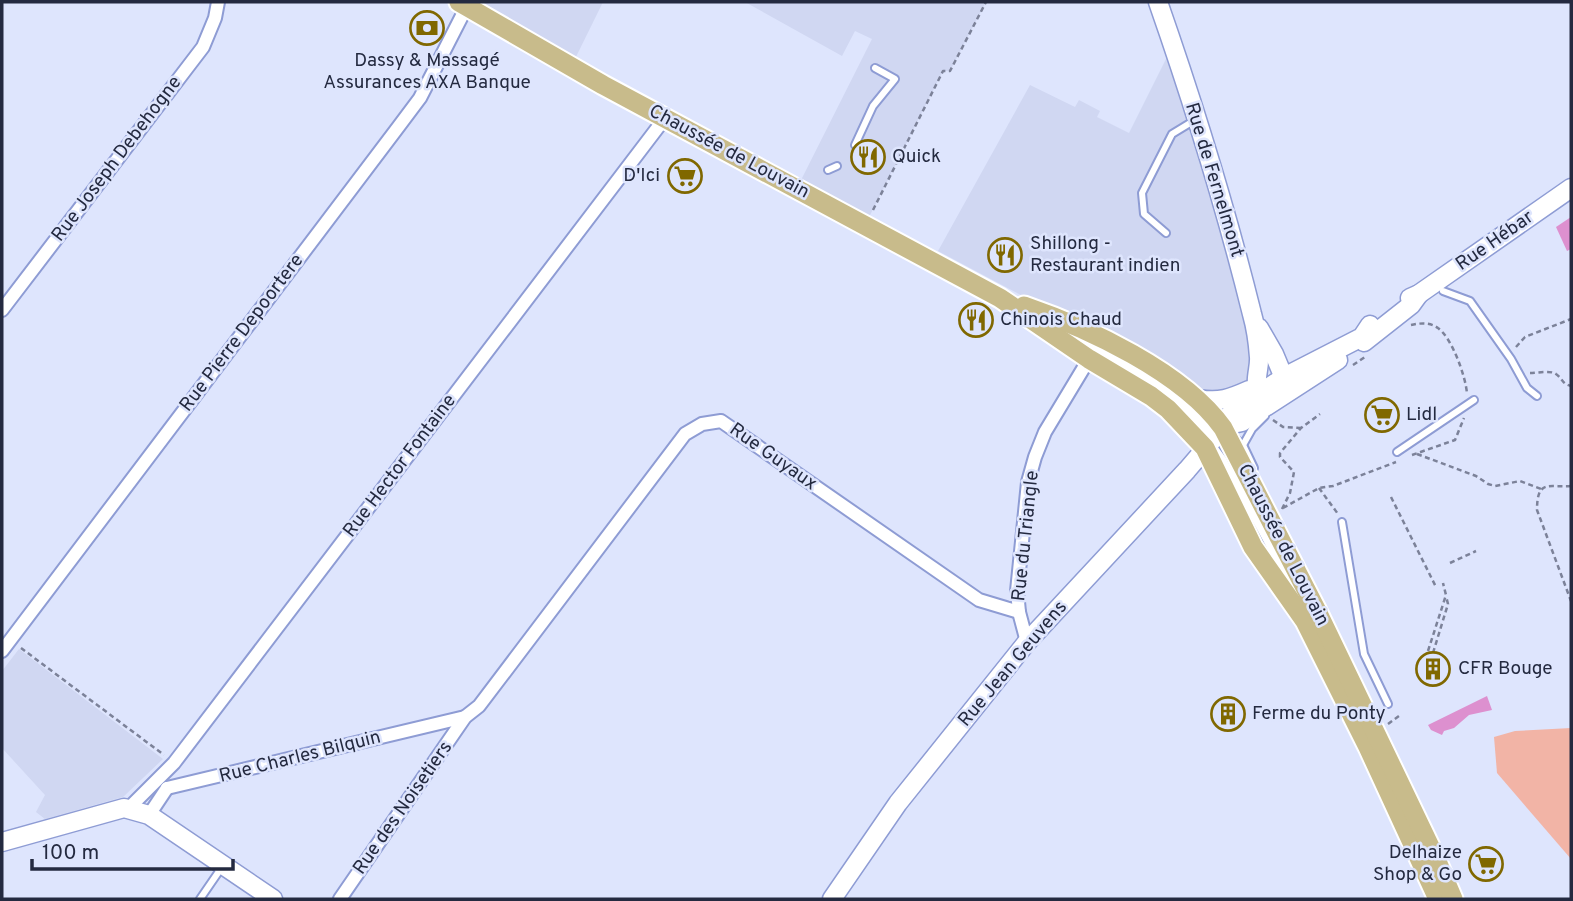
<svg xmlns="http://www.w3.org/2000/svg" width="1573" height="901" viewBox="0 0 1573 901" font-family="Overpass,sans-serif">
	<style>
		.built { fill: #d0d7f2 }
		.green { fill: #f2b4a6 }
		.water { fill: #dd90cf }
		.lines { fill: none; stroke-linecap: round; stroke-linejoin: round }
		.lane-casing { stroke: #8e9cd4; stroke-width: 10 }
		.street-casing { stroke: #8e9cd4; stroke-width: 16 }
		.secondary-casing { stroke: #8e9cd4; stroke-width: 21 }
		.primary-casing { stroke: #fff; stroke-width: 23 }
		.path { stroke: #7c8299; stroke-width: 2.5; stroke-dasharray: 5 3.5; stroke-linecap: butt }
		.lane { stroke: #fff; stroke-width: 6 }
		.street { stroke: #fff; stroke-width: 12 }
		.secondary { stroke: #fff; stroke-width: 18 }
		.primary { stroke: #c8bb8b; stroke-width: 19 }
		.labels { text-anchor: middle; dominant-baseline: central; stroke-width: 5; stroke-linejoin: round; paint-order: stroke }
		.poi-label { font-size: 19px; fill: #242a40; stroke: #dee5fd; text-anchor: start }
		.street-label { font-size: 19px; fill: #242a40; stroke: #dee5fd }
	</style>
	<rect width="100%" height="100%" fill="#dee5fd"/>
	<!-- built -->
	<g class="built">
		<path d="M459 2H603L571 67Z"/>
		<path d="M745 2H986L950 71H943L865 225 797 188 872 39 855 31 842 56Z"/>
		<path d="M1172 47 1255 348 1250 381 1215 397 1197 389 1184 374 1039 300 1032 301 938 251 1030 85 1075 107 1079 100 1100 111 1097 117 1129 133Z"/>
		<path d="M19 649 163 759 123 797 45 819 36 812 45 795 2 748V671Z"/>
	</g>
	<!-- green -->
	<path class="green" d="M1571 728V859L1497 773 1494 737 1515 731Z"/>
	<!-- water -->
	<g class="water">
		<path d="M1571 217V249L1567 251 1556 227Z"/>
		<path d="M1487 696 1492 710 1469 715 1454 728 1444 731 1442 735 1431 730 1428 725Z"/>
	</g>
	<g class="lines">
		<!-- lane casing -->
		<g class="lane-casing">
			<g id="lane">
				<path d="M855 145 873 106 895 79 875 68"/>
				<path d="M828 170 837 166"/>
				<path d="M1166 233 1144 214 1142 193 1172 134 1195 120"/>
				<path d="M1443 291 1470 301 1511 359 1527 388 1537 396"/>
				<path d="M1236 439 1243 445 1254 468"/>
				<path d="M1212 444 1223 459 1288 581"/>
				<path d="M1243 445 1252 429 1265 416"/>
				<path d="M1397 452 1474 400"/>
				<path d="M1342 522 1364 654 1388 704"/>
				<path d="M200 899 222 867"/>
			</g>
		</g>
		<!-- street casing -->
		<g class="street-casing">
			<g id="street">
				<path d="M2 310 203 47 215 18 218 2"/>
				<path d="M1027 642 1019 612 1017 591 1028 482 1035 457 1045 432 1089 359"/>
				<path d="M2 651 399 126 420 98 467 6"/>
				<path d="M167 788 465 717"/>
				<path d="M129 808 174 763 665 118"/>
				<path d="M149 815 167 788"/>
				<path d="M340 899 465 717 479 706 685 434 702 424 721 421 979 600 1019 612"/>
			</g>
		</g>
		<!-- secondary casing -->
		<g class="secondary-casing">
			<g id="secondary">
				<path d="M1158 2C1194 105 1226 209 1252 314 1256 328 1258 343 1259 357 1260 369 1253 381 1260 393"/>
				<path d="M1410 298 1419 294 1571 188"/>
				<path d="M1050 324 1125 364 1159 386 1209 429 1242 422 1338 360"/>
				<path d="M1259 328 1274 354 1287 385 1284 386"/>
				<path d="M1364 342 1411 305 1419 294"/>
				<path d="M1199 399C1219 403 1231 398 1249 390"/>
				<path d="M2 842 124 808 149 815 273 899"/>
				<path d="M832 899 898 803 1027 642 1187 470 1223 428 1231 413 1284 377 1362 337 1370 325"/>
			</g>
		</g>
		<!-- primary casing -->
		<g class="primary-casing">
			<g id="primary">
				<path d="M459 2 603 85 1000 298 1089 359 1151 396 1168 409 1205 448 1253 547 1305 621 1368 747 1438 899"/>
				<path d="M1024 306C1088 328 1183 372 1223 428L1317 611 1436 859 1453 899"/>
			</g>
		</g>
		<!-- path -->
		<g class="path">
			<path d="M873 210 943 71H950L986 2"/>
			<path d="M1411 325C1420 323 1430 322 1438 328 1452 338 1466 377 1467 394"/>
			<path d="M1516 347 1525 337 1571 319"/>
			<path d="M1353 365 1365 357"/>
			<path d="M1530 373C1537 373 1551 370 1556 374 1563 379 1562 384 1571 386"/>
			<path d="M1273 420 1283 427 1301 428"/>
			<path d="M1417 454 1476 476 1488 484 1495 486 1520 481 1541 489"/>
			<path d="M1412 455 1455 440 1464 418"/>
			<path d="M1571 486C1550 488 1537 478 1537 510L1571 601"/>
			<path d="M1319 488 1338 514"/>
			<path d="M1391 497 1436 587"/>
			<path d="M1283 508 1319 488 1333 486 1396 462"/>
			<path d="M1282 509 1290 493 1294 472 1280 457V453L1301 428 1320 414"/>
			<path d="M1450 563 1476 551"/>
			<path d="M21 648 164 755"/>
			<path d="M1428 651 1446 595 1443 583"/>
			<path d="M1433 653 1448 604 1446 596"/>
			<path d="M1388 724 1399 716"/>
		</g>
		<!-- lane -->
		<use href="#lane" class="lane"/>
		<!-- street -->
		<use href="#street" class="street"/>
		<!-- secondary -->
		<use href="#secondary" class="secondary"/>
		<!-- primary -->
		<use href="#primary" class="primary"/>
	</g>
	<!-- icons -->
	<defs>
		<g id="bank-ring" transform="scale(1.75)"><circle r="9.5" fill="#dee5fd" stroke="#806800" stroke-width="1.5"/><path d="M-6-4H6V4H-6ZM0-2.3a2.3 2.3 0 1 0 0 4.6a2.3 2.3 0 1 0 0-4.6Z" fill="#806800"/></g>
		<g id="restaurant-ring" transform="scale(1.75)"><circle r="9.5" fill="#dee5fd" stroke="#806800" stroke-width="1.5"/><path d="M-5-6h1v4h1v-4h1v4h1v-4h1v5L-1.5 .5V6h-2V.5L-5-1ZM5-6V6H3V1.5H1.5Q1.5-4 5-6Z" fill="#806800"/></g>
		<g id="supermarket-ring" transform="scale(1.75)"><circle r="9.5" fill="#dee5fd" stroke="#806800" stroke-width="1.5"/><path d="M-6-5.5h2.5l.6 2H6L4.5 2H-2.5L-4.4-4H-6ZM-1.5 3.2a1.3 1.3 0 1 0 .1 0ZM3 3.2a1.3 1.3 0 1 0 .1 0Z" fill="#806800"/></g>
		<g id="building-ring" transform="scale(1.75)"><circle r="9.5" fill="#dee5fd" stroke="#806800" stroke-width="1.5"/><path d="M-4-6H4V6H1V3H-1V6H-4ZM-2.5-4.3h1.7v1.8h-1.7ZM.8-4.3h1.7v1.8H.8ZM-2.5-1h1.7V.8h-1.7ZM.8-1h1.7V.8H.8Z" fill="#806800"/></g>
	</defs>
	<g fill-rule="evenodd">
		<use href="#bank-ring" x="427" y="28"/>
		<use href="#restaurant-ring" x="868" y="157"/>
		<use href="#supermarket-ring" x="685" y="176"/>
		<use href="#restaurant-ring" x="1005" y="255"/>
		<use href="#restaurant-ring" x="976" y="320"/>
		<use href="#supermarket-ring" x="1382" y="415"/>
		<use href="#building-ring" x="1433" y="669"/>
		<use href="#building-ring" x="1228" y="714"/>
		<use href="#supermarket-ring" x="1486" y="864"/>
	</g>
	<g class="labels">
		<!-- poi labels -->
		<g class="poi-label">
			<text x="427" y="61" text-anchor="middle">Dassy &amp; Massagé<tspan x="427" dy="22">Assurances AXA Banque</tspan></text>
			<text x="892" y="157">Quick</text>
			<text x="660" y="176" text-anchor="end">D'Ici</text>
			<text x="1030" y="244">Shillong -<tspan x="1030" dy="22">Restaurant indien</tspan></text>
			<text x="1000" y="320">Chinois Chaud</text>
			<text x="1406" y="415">Lidl</text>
			<text x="1458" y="669">CFR Bouge</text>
			<text x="1252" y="714">Ferme du Ponty</text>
			<text x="1462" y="853" text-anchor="end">Delhaize<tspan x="1462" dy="22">Shop &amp; Go</tspan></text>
		</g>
		<!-- street labels -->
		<g class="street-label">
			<text transform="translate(729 152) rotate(28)">Chaussée de Louvain</text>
			<text transform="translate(117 159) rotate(-53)">Rue Joseph Debehogne</text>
			<text transform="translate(1214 180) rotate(73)">Rue de Fernelmont</text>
			<text transform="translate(1495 241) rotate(-35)">Rue Hébar</text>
			<text transform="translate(242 333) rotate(-53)">Rue Pierre Depoortere</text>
			<text transform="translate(773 457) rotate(35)">Rue Guyaux</text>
			<text transform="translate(400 466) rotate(-53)">Rue Hector Fontaine</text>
			<text transform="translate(1026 536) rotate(-84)">Rue du Triangle</text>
			<text transform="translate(1283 545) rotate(63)">Chaussée de Louvain</text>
			<text transform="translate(1013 664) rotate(-50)">Rue Jean Geuvens</text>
			<text transform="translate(300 757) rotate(-14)">Rue Charles Bilquin</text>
			<text transform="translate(403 808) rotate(-55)">Rue des Noisetiers</text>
		</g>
	</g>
	<!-- border -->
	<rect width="1573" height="901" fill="none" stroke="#242a40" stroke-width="7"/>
	<!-- scale -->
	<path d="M32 859v10h201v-10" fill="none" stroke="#242a40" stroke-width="3.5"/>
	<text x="42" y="859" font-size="21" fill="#242a40" stroke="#dee5fd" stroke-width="5" paint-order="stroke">100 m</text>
</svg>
